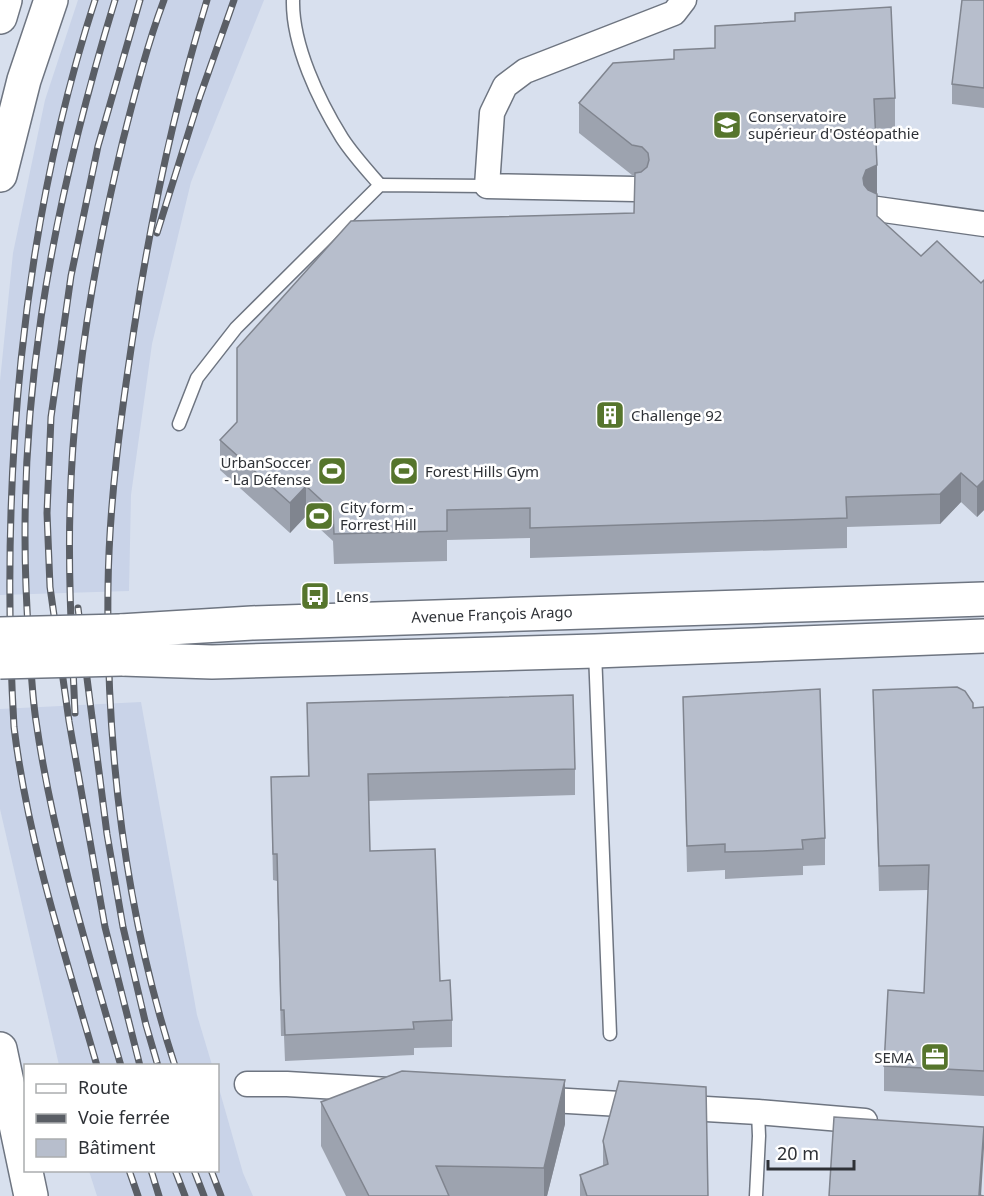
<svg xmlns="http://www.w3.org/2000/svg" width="984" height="1196" viewBox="0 0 984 1196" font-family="'Noto Sans',sans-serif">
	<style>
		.built { fill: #c9d3e8 }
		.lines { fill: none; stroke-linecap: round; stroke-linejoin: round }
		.lane-casing { stroke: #6e7581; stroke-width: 15 }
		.street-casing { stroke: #6e7581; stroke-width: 27 }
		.secondary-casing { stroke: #6e7581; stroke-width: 36 }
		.primary-casing { stroke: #6e7581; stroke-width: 36 }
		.highway-casing { stroke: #6e7581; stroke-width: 36 }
		.lane { stroke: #fff; stroke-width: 12 }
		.street { stroke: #fff; stroke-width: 24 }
		.secondary { stroke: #fff; stroke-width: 33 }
		.primary { stroke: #fff; stroke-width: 33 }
		.highway { stroke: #fff; stroke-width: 33 }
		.rail-casing { stroke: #5a5e65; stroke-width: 7 }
		.rail { stroke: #fff; stroke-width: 4.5; stroke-dasharray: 14; stroke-linecap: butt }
		.secondary-bridge-casing { stroke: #6e7581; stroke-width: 36; stroke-linecap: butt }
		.secondary-bridge { stroke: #fff; stroke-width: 33 }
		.wall { fill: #9da3af }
		.shaded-wall { fill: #80858f }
		.building { fill: #b7becc; stroke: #80858f; stroke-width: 1.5 }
		.labels { text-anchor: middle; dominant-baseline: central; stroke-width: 5; stroke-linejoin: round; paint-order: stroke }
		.poi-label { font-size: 15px; fill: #2e3136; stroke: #fff; text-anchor: start }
		.street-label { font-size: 15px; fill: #2e3136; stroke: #fff }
	</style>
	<rect width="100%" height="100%" fill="#d8e0ee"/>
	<!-- built -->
	<g class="built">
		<path d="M78 0H264L191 182 152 344 131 495 129 591 0 595V381L13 253 45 100Z"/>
		<path d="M141 702 197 1015 212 1065H59L0 809V709Z"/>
		<path d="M218 1085 243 1173 253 1196H97L89 1171 218 1170Z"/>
	</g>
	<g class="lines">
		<!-- lane casing -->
		<g class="lane-casing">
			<g id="lane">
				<path d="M293 0C292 45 319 101 342 138 353 155 367 170 380 185"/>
				<path d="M179 424 197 378 236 328 380 185 487 186"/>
				<path d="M595 652 610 1034"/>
				<path d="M756 1196 759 1136 758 1112"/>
			</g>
		</g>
		<!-- street casing -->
		<g class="street-casing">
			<g id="street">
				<path d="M635 189 487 186 492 113 505 86 525 71 674 13 684 0"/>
				<path d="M877 209 984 224"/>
				<path d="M247 1084H287L389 1090"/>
				<path d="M534 1099 758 1112 865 1121"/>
			</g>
		</g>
		<!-- secondary casing -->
		<g class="secondary-casing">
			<g id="secondary">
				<path d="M120 631 252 623 984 599"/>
				<path d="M122 659 212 662 595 651 984 636"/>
			</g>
		</g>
		<!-- primary casing -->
		<g class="primary-casing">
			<path id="primary" d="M0 1049 31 1196"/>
		</g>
		<!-- highway casing -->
		<g class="highway-casing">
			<g id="highway">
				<path d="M0 17 5 0"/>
				<path d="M0 175 24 80 51 0"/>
			</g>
		</g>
		<!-- lane -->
		<use href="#lane" class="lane"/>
		<!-- street -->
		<use href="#street" class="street"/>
		<!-- secondary -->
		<use href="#secondary" class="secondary"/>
		<!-- primary -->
		<use href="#primary" class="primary"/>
		<!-- highway -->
		<use href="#highway" class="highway"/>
		<!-- rail casing -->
		<g class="rail-casing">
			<g id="rail">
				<path d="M95 0C20 231 0 485 14 727 28 842 65 954 97 1066"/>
				<path d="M115 0C50 213 12 417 29 640 31 667 32 694 36 721 53 839 88 952 121 1066"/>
				<path d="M140 0 98 146 71 276 51 417 47 513 50 587 69 721 105 927 140 1066"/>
				<path d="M157 233 200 96 234 0"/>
				<path d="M78 608 107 834 123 927 146 1025 158 1066"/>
				<path d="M75 713C72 644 68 576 70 508 73 384 94 260 123 140 135 93 147 45 164 0"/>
				<path d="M175 1066C125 912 106 749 108 588 109 501 121 415 134 329 151 217 174 108 207 0"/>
				<path d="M129 1170 138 1196"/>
				<path d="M151 1170 159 1196"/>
				<path d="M175 1170 185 1196"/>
				<path d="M194 1170 204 1196"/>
				<path d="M211 1170 221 1196"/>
			</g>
		</g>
		<!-- rail -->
		<use href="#rail" class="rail"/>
		<!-- secondary-bridge casing -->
		<g class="secondary-bridge-casing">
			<g id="secondary-bridge">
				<path d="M0 634 120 631"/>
				<path d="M0 662 122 659"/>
			</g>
		</g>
		<!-- secondary-bridge -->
		<use href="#secondary-bridge" class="secondary-bridge"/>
	</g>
	<!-- wall -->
	<g class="wall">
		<path d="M984 0V108L952 104V84Z"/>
		<path d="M895 98V128L876 129 877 165V216L921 256 981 283 984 280V510L977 517 961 502 940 524 847 527V548L530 558V538L447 540V561L334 564 333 541 306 516 290 533 220 470V440L237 422 634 213 635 175H632L579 133V103Z"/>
		<path d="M873 690 973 708 984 707V1096L884 1091V1066L924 993 928 890 879 891Z"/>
		<path d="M683 697 825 838V865L803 866V875L762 877 725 879V870L687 872Z"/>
		<path d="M307 703 575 769V795L368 801 370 851 440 981 452 1020V1047L414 1048V1055L285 1061 284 1036H281L277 881 273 880 271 777 308 776Z"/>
		<path d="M321 1102 565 1124 547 1196H346L321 1146Z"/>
		<path d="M603 1141 708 1196H580V1175L603 1166Z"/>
	</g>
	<!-- shaded-wall -->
	<g class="shaded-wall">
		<path d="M877 165V195L866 200 863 178 866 170Z"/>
		<path d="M961 473V502L940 524V494Z"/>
		<path d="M984 480V510L977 517V487Z"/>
		<path d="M306 486V516L290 533V503Z"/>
		<path d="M565 1080V1124L547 1196H544V1168Z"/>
		<path d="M984 1127V1148L981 1196H979Z"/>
	</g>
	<!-- building -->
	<g class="building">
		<path d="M962 0H984V88L952 84Z"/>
		<path d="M891 7 895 98 874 99 877 165 866 170 863 178 864 185 868 190 877 194V216L921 256 937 241 981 283 984 280V480L977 487 961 473 940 494 846 497 847 518 530 528V508L447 510V531L334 534 333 511 306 486 290 503 220 440 237 422V348L351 221 634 213 635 173 641 172 647 167 649 160 648 153 642 147 632 145 579 103 613 63 674 59V50L715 48V26L795 21V13Z"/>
		<path d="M957 687 965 691 973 703V708L984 707V1071L884 1066 888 990 924 993 929 865 879 866 873 690Z"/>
		<path d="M820 689 825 838 802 840 803 849 762 851 725 852V844L687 846 683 697Z"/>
		<path d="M573 695 575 769 368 774 370 851 435 849 440 981 450 980 452 1020 413 1022 414 1029 285 1035 284 1010H281L277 854H273L271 777 309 776 307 703Z"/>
		<path d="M402 1071 565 1080 544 1168 436 1166 449 1196H369L321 1102Z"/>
		<path d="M619 1081 706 1087 708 1196H587L580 1175 608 1164 603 1141Z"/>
		<path d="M834 1117 984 1127 979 1195 984 1196H829Z"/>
	</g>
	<!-- icons -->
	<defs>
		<g id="university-square" transform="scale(1.5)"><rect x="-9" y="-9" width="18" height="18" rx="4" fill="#56752c" stroke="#fff"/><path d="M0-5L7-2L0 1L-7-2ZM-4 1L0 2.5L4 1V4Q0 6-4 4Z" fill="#fff"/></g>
		<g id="building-square" transform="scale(1.5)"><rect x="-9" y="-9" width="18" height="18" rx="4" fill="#56752c" stroke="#fff"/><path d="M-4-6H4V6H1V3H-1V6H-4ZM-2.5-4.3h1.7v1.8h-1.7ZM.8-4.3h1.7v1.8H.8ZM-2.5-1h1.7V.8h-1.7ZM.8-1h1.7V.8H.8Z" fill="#fff"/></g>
		<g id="stadium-square" transform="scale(1.5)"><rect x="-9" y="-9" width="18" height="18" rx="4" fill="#56752c" stroke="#fff"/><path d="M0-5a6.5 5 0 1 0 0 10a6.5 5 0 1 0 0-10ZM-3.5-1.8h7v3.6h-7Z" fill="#fff"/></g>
		<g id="bus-square" transform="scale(1.5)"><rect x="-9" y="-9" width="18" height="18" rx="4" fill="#56752c" stroke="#fff"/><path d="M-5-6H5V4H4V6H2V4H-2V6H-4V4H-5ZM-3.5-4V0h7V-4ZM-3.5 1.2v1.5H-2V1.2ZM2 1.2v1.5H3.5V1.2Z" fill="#fff"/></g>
		<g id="office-square" transform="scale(1.5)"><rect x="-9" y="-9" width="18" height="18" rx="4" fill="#56752c" stroke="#fff"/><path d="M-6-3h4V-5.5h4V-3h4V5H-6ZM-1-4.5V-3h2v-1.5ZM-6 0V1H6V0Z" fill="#fff"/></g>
	</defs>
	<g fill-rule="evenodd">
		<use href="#university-square" x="727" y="125"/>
		<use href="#building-square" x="610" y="415"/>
		<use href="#stadium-square" x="332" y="471"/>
		<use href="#stadium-square" x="404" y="471"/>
		<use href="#stadium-square" x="319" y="516"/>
		<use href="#bus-square" x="315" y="596"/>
		<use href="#office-square" x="935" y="1057"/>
	</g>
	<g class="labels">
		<!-- poi labels -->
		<g class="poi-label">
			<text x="748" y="116">Conservatoire<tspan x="748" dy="17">supérieur d'Ostéopathie</tspan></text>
			<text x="631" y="415">Challenge 92</text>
			<text x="311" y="462" text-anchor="end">UrbanSoccer<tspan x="311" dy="17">- La Défense</tspan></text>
			<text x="425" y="471">Forest Hills Gym</text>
			<text x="340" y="507">City form -<tspan x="340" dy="17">Forrest Hill</tspan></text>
			<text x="336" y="596">Lens</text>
			<text x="914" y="1057" text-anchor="end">SEMA</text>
		</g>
		<!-- street labels -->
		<g class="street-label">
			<text transform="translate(492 614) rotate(-2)">Avenue François Arago</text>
		</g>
	</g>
	<!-- legend -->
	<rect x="24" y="1064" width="195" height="108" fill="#ffffff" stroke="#abadaf" stroke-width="1.5"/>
	<rect x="36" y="1084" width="30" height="9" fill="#ffffff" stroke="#abadaf" stroke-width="1.5"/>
	<text x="78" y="1094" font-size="18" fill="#2e3136">Route</text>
	<rect x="36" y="1114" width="30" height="9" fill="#5a5e65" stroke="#abadaf" stroke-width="1.5"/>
	<text x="78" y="1124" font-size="18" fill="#2e3136">Voie ferrée</text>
	<rect x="36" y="1139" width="30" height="18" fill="#b7becc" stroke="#abadaf" stroke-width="1.5"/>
	<text x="78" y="1154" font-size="18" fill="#2e3136">Bâtiment</text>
	<!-- scale -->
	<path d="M768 1160v9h86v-9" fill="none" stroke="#2e3136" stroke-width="3"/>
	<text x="777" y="1160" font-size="18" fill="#2e3136" stroke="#ffffff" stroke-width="4.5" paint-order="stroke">20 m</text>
</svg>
